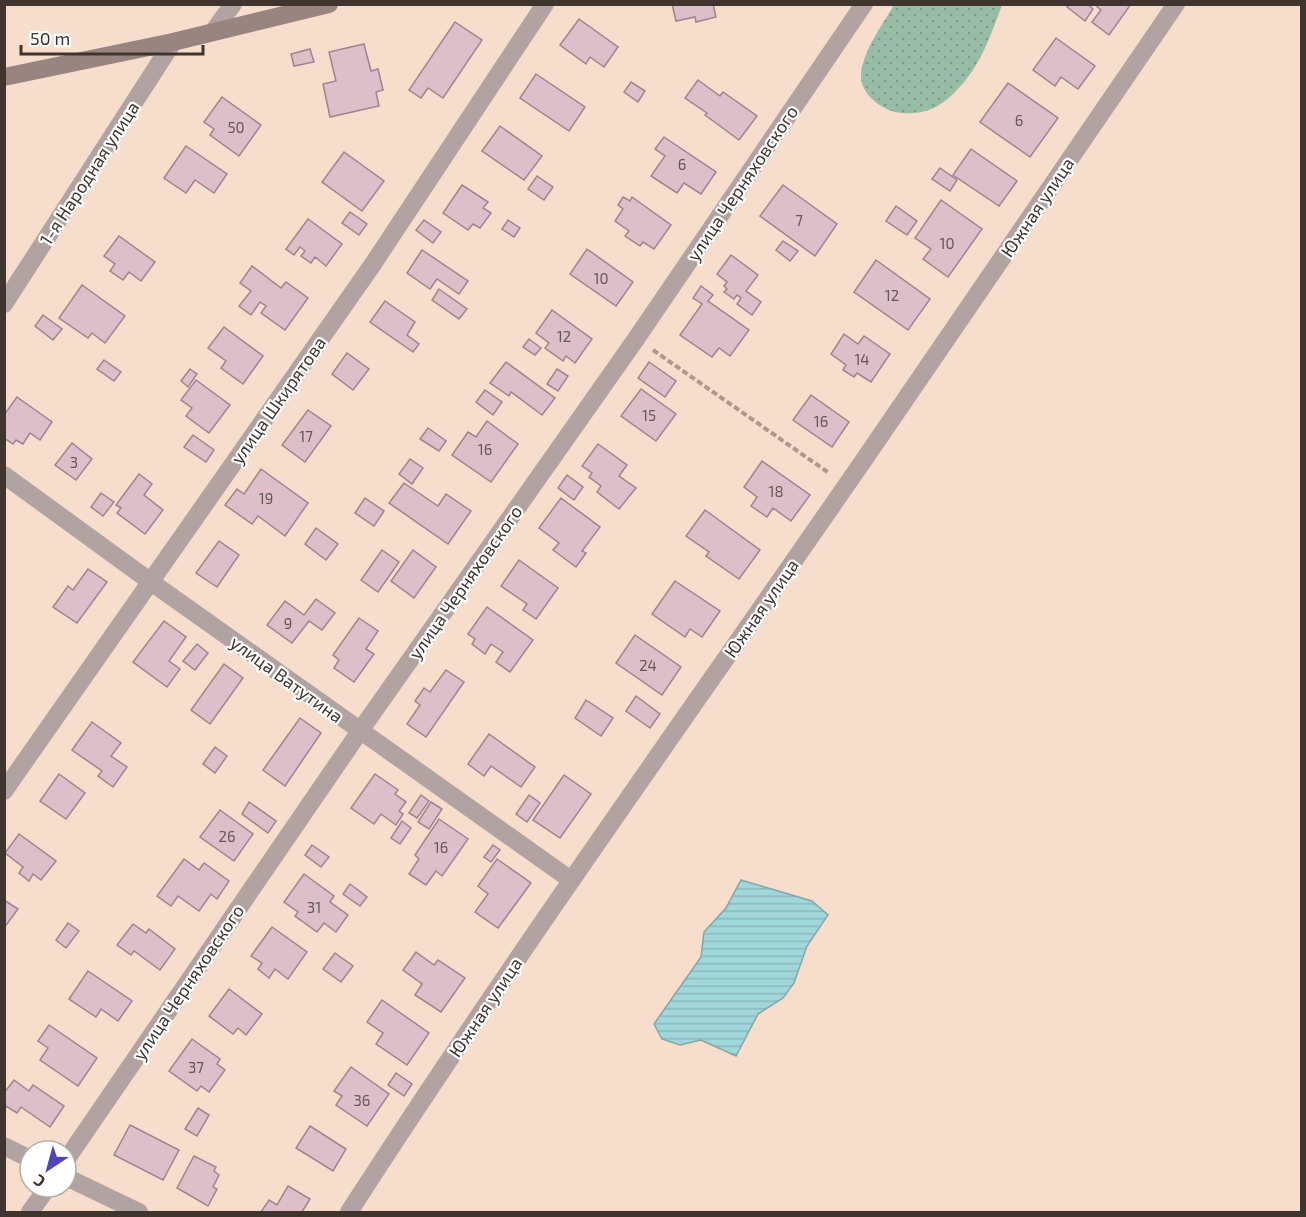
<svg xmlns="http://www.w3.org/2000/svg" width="1306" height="1217" viewBox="0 0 1306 1217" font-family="'Exo 2',sans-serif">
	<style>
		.park { fill: url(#park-dots) }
		.water { fill: url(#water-rules); stroke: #83a6a7; stroke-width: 1.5 }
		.building { fill: #ddbfca; stroke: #9f838e; stroke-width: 1.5 }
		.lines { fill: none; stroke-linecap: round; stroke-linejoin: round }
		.path { stroke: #ac998c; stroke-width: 4; stroke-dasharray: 6 3; stroke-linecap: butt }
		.street { stroke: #b1a3a1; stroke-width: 18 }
		.secondary { stroke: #988481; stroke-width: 18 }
		.labels { text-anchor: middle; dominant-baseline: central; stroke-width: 4.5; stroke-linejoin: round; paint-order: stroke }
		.number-label { font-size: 15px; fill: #665855 }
		.street-label { font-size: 18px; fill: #3f352e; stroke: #fff }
	</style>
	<defs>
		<pattern id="park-dots" width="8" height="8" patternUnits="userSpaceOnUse" patternTransform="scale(1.5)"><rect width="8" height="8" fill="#97bda7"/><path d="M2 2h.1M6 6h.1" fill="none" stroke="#7d9a88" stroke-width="1.8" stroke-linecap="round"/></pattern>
		<pattern id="water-rules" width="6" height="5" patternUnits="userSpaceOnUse" patternTransform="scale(1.5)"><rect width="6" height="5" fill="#a0d7db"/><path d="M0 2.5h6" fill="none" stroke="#8bb9bc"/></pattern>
	</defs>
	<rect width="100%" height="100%" fill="#f7ddcc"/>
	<!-- park -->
	<path class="park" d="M894 5H1002C989 40 979 70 951 96 940 106 929 112 914 113 904 114 892 113 883 107 872 101 860 88 861 75 862 52 883 24 894 5Z"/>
	<!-- water -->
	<path class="water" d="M741 880 812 901 828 915 807 946 794 983 783 998 758 1014 736 1056 701 1040 680 1045 662 1039 654 1024 701 957 704 932 726 908Z"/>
	<!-- building -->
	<g class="building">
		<path d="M672 4H713L716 17 696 22 695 17 676 21Z"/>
		<path d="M1070 4H1087L1093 9 1085 21 1067 7Z"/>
		<path d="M1094 4H1131L1109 35 1092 22 1101 10Z"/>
		<path d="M579 19 618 47 604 67 590 57 586 64 560 45Z"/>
		<path d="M455 22 482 40 443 98 428 88 421 98 409 90Z"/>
		<path d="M1056 38 1095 66 1078 89 1061 77 1055 86 1033 70Z"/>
		<path d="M364 44 371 71 378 69 383 90 376 92 379 106 330 117 323 84 336 81 329 52Z"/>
		<path d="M310 49 314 62 294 66 291 54Z"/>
		<path d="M536 74 585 107 569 131 520 98Z"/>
		<path d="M698 80 720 96 723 92 757 116 739 140 705 115 707 113 685 98Z"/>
		<path d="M631 82 645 91 638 102 624 92Z"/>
		<path d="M1008 83 1058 118 1030 157 980 122Z"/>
		<path d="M222 97 261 125 239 156 210 135 214 129 204 122Z"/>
		<path d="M500 126 542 156 524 180 482 151Z"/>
		<path d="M664 137 716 172 701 194 684 183 677 193 651 176 665 156 655 149Z"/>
		<path d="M186 146 227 174 214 193 195 180 186 193 164 178Z"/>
		<path d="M971 149 1017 181 999 206 953 175Z"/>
		<path d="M344 152 384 181 362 211 322 182Z"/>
		<path d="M940 168 957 180 950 191 932 179Z"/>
		<path d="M537 176 553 187 544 200 528 189Z"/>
		<path d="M462 185 488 202 483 208 491 213 480 228 473 224 468 230 443 213Z"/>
		<path d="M783 185 837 224 815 256 760 216Z"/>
		<path d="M623 197 630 201 632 197 671 225 654 249 643 242 640 246 625 236 629 231 615 221 623 209 618 205Z"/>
		<path d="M941 200 982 229 948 277 923 259 931 249 915 238Z"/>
		<path d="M896 206 917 221 907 235 886 221Z"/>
		<path d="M350 212 367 224 359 235 342 223Z"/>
		<path d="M308 219 342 244 326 266 315 257 311 263 301 256 305 251 300 247 294 255 286 249Z"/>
		<path d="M424 220 441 232 433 243 416 230Z"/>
		<path d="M508 220 520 228 514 237 502 229Z"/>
		<path d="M119 236 155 262 141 281 129 272 123 280 110 271 115 264 104 256Z"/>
		<path d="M783 241 798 251 790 261 776 250Z"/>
		<path d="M587 249 633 282 616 306 570 274Z"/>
		<path d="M422 250 468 281 459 294 437 279 430 289 407 273Z"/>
		<path d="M731 255 758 275 746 291 761 302 752 315 737 304 741 298 737 295 734 299 724 292 727 289 724 286 727 282 717 274Z"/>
		<path d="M876 260 930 299 908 330 854 292Z"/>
		<path d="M252 266 281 288 286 282 308 298 285 330 261 313 266 306 260 302 251 315 239 306 251 291 240 283Z"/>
		<path d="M82 285 125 316 105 343 92 333 88 338 59 318Z"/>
		<path d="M701 286 713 295 708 301 749 330 730 356 719 348 712 357 680 335 702 304 693 298Z"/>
		<path d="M439 289 467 309 459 319 432 300Z"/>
		<path d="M385 301 415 322 407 335 419 344 413 352 370 322Z"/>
		<path d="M552 310 592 339 575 363 566 356 563 361 545 348 549 343 536 333Z"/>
		<path d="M43 315 62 329 53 340 35 326Z"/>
		<path d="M224 327 263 356 243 384 221 368 226 361 208 348Z"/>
		<path d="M844 334 858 344 864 336 890 354 871 382 857 373 854 377 843 370 846 365 831 354Z"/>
		<path d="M529 339 541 348 535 355 523 347Z"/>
		<path d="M347 353 369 369 353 390 332 374Z"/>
		<path d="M104 360 121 372 114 381 97 369Z"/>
		<path d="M506 362 555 398 542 415 511 392 509 396 490 383Z"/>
		<path d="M649 362 676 381 665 397 638 378Z"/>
		<path d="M190 369 197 374 188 387 181 381Z"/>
		<path d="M557 369 568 376 558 391 547 384Z"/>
		<path d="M196 380 230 405 209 433 186 416 192 408 181 400Z"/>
		<path d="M641 389 676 414 656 441 621 416Z"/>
		<path d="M485 390 502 402 493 415 476 402Z"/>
		<path d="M811 395 849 422 832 447 793 420Z"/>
		<path d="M17 397 52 422 40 440 30 433 23 444 16 440 13 444 4 438V415Z"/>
		<path d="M308 410 331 426 305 462 282 445Z"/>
		<path d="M487 421 518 444 491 482 452 455 468 432 476 437Z"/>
		<path d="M428 428 446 441 439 451 420 439Z"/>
		<path d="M193 435 214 450 206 462 184 447Z"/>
		<path d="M72 443 92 459 76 480 55 465Z"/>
		<path d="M598 444 627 465 619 476 636 488 619 509 597 492 601 486 589 477 592 473 582 466Z"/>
		<path d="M410 459 423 468 412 484 399 474Z"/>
		<path d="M762 461 810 495 791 521 773 508 767 517 751 506 757 497 744 487Z"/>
		<path d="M261 469 308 503 285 536 258 516 252 524 225 505 237 489 244 494Z"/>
		<path d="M139 474 152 484 144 495 163 510 145 534 117 513 121 508 116 505Z"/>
		<path d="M567 475 583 487 574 500 558 488Z"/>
		<path d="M404 483 438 506 446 494 471 511 448 544 389 503Z"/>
		<path d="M101 493 114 502 103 516 91 507Z"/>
		<path d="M365 498 384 511 374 526 355 513Z"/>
		<path d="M561 498 600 527 582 551 586 553 576 567 553 550 559 543 539 528Z"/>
		<path d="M705 510 760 550 739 579 706 556 709 552 686 536Z"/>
		<path d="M316 528 338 544 326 560 305 544Z"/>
		<path d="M219 541 239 555 217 587 196 573Z"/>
		<path d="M382 550 399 562 378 592 361 580Z"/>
		<path d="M413 550 436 567 414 598 391 581Z"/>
		<path d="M519 560 558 588 536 619 523 610 527 604 501 586Z"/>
		<path d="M88 569 107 582 77 623 53 607 68 586 73 590Z"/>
		<path d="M675 581 720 611 702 637 690 629 685 637 652 614Z"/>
		<path d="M316 599 335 613 322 630 309 621 292 643 267 625 285 601 304 615Z"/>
		<path d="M487 607 533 640 510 672 496 662 503 652 491 644 485 654 472 644 475 639 468 634Z"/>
		<path d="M359 618 378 631 366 649 374 654 354 682 334 668 339 660 333 655Z"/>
		<path d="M164 621 186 637 169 661 180 669 167 687 133 662Z"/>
		<path d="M635 635 681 667 662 695 616 663Z"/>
		<path d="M197 644 208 653 195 670 183 661Z"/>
		<path d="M224 664 243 678 210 724 191 710Z"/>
		<path d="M446 670 464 682 426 737 407 724 420 705 415 701 424 688 430 692Z"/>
		<path d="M636 696 660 714 650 728 626 711Z"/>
		<path d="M586 700 613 718 601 736 575 718Z"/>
		<path d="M300 718 321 733 285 786 263 770Z"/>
		<path d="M92 722 121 743 111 756 127 767 113 787 98 776 102 771 72 750Z"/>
		<path d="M489 734 535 767 521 787 491 766 484 776 468 764Z"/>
		<path d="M215 747 227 756 215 773 203 764Z"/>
		<path d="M59 774 85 793 66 819 40 801Z"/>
		<path d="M375 774 398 790 395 794 406 802 399 811 403 814 396 825 381 814 374 824 351 808Z"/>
		<path d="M564 775 591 794 560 838 533 820Z"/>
		<path d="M421 795 429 801 417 818 409 813Z"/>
		<path d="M529 795 540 803 527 822 516 814Z"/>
		<path d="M249 802 276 821 268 833 242 814Z"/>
		<path d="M431 802 442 809 429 829 418 822Z"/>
		<path d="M220 810 253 834 234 861 200 837Z"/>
		<path d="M439 819 468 839 442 876 436 871 426 885 409 874 419 859 415 855Z"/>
		<path d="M402 821 411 828 400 844 391 838Z"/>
		<path d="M19 834 56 861 41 880 33 874 29 881 19 873 23 867 5 853Z"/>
		<path d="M312 845 329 857 321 867 305 855Z"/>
		<path d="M493 845 500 850 491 862 484 857Z"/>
		<path d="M184 859 199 870 204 863 229 881 217 899 211 894 199 911 178 896 171 906 157 896Z"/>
		<path d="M497 859 531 883 498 928 475 912 488 894 478 886Z"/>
		<path d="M304 874 334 896 330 902 348 915 336 932 324 923 317 932 295 916 298 912 284 902Z"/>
		<path d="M350 884 367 897 360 906 343 894Z"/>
		<path d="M4 900 18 909 4 928Z"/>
		<path d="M68 923 79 931 66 948 56 940Z"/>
		<path d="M133 924 146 933 149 929 175 949 160 970 134 951 131 955 117 945Z"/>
		<path d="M272 927 307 952 288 979 275 969 269 978 258 969 262 963 251 956Z"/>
		<path d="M416 952 434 965 438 960 465 978 441 1012 415 995 422 984 403 970Z"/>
		<path d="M335 953 353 966 341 982 323 969Z"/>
		<path d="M88 971 132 1001 118 1021 101 1009 96 1017 69 999Z"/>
		<path d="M229 989 262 1014 246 1035 238 1028 233 1034 209 1016Z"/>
		<path d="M382 1000 429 1033 407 1065 376 1044 383 1033 367 1022Z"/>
		<path d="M49 1025 97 1058 78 1086 40 1060 48 1048 38 1041Z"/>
		<path d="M192 1039 220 1059 217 1064 225 1070 209 1092 201 1086 197 1091 169 1071Z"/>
		<path d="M351 1067 389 1094 367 1126 336 1105 342 1096 334 1091Z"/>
		<path d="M396 1073 412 1084 404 1096 388 1085Z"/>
		<path d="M14 1080 29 1091 33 1085 64 1106 50 1127 21 1107 17 1113 4 1105V1093Z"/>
		<path d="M198 1108 209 1115 197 1136 185 1129Z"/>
		<path d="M130 1125 179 1150 163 1180 114 1155Z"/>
		<path d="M310 1126 346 1149 333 1171 296 1148Z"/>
		<path d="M194 1156 216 1167 214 1171 219 1175 213 1187 217 1189 208 1206 177 1188Z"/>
		<path d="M288 1186 310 1199 302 1212H261L269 1200 277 1205Z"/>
	</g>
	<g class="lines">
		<!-- path -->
		<path class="path" d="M653 350 829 473"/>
		<!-- street -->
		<g class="street">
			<path d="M213 32 233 4"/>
			<path d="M4 304 173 42"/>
			<path d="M4 475 151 582 571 880"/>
			<path d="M4 791 373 264 545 4"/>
			<path d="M4 1146 30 1159"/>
			<path d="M66 1160 360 731 636 339 864 4"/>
			<path d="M66 1177 139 1212"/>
			<path d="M30 1212 48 1187"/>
			<path d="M349 1212C507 967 677 730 843 490 955 329 1064 166 1176 4"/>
		</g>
		<!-- secondary -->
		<path class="secondary" d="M4 77 173 42 329 4"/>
	</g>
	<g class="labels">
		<!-- number labels -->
		<g class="number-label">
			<text x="1019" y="120">6</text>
			<text x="236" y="127">50</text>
			<text x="682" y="164">6</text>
			<text x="799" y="220">7</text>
			<text x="947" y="243">10</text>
			<text x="601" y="278">10</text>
			<text x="892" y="295">12</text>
			<text x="564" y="336">12</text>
			<text x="862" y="359">14</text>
			<text x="649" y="415">15</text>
			<text x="821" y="421">16</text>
			<text x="306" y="436">17</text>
			<text x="485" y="449">16</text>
			<text x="74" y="462">3</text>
			<text x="776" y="491">18</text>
			<text x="266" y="498">19</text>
			<text x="288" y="623">9</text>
			<text x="648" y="665">24</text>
			<text x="227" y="836">26</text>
			<text x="441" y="847">16</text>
			<text x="314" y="907">31</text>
			<text x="196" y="1067">37</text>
			<text x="362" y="1100">36</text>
		</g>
		<!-- street labels -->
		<g class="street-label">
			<text transform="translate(89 173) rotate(-57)">1-я Народная улица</text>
			<text transform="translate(742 183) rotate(-56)">улица Черняховского</text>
			<text transform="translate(1037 207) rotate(-56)">Южная улица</text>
			<text transform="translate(278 400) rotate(-55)">улица Шкирятова</text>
			<text transform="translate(465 582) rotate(-55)">улица Черняховского</text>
			<text transform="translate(761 608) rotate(-55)">Южная улица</text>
			<text transform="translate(287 679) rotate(36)">улица Ватутина</text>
			<text transform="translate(188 982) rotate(-56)">улица Черняховского</text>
			<text transform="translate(485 1007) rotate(-56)">Южная улица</text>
		</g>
	</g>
	<!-- border -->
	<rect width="1306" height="1217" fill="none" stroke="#3f352e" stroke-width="12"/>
	<!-- north arrow -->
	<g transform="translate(48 1169) rotate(216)"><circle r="28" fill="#ffffff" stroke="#b2aeab" stroke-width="1.5"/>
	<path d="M0-4.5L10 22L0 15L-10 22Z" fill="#5044bc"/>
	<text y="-9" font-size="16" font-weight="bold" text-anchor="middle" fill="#3f352e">С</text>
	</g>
	<!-- scale -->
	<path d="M21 45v9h182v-9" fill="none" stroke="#3f352e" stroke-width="3"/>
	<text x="30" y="45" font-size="18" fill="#3f352e" stroke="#ffffff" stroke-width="4.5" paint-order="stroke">50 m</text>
</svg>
